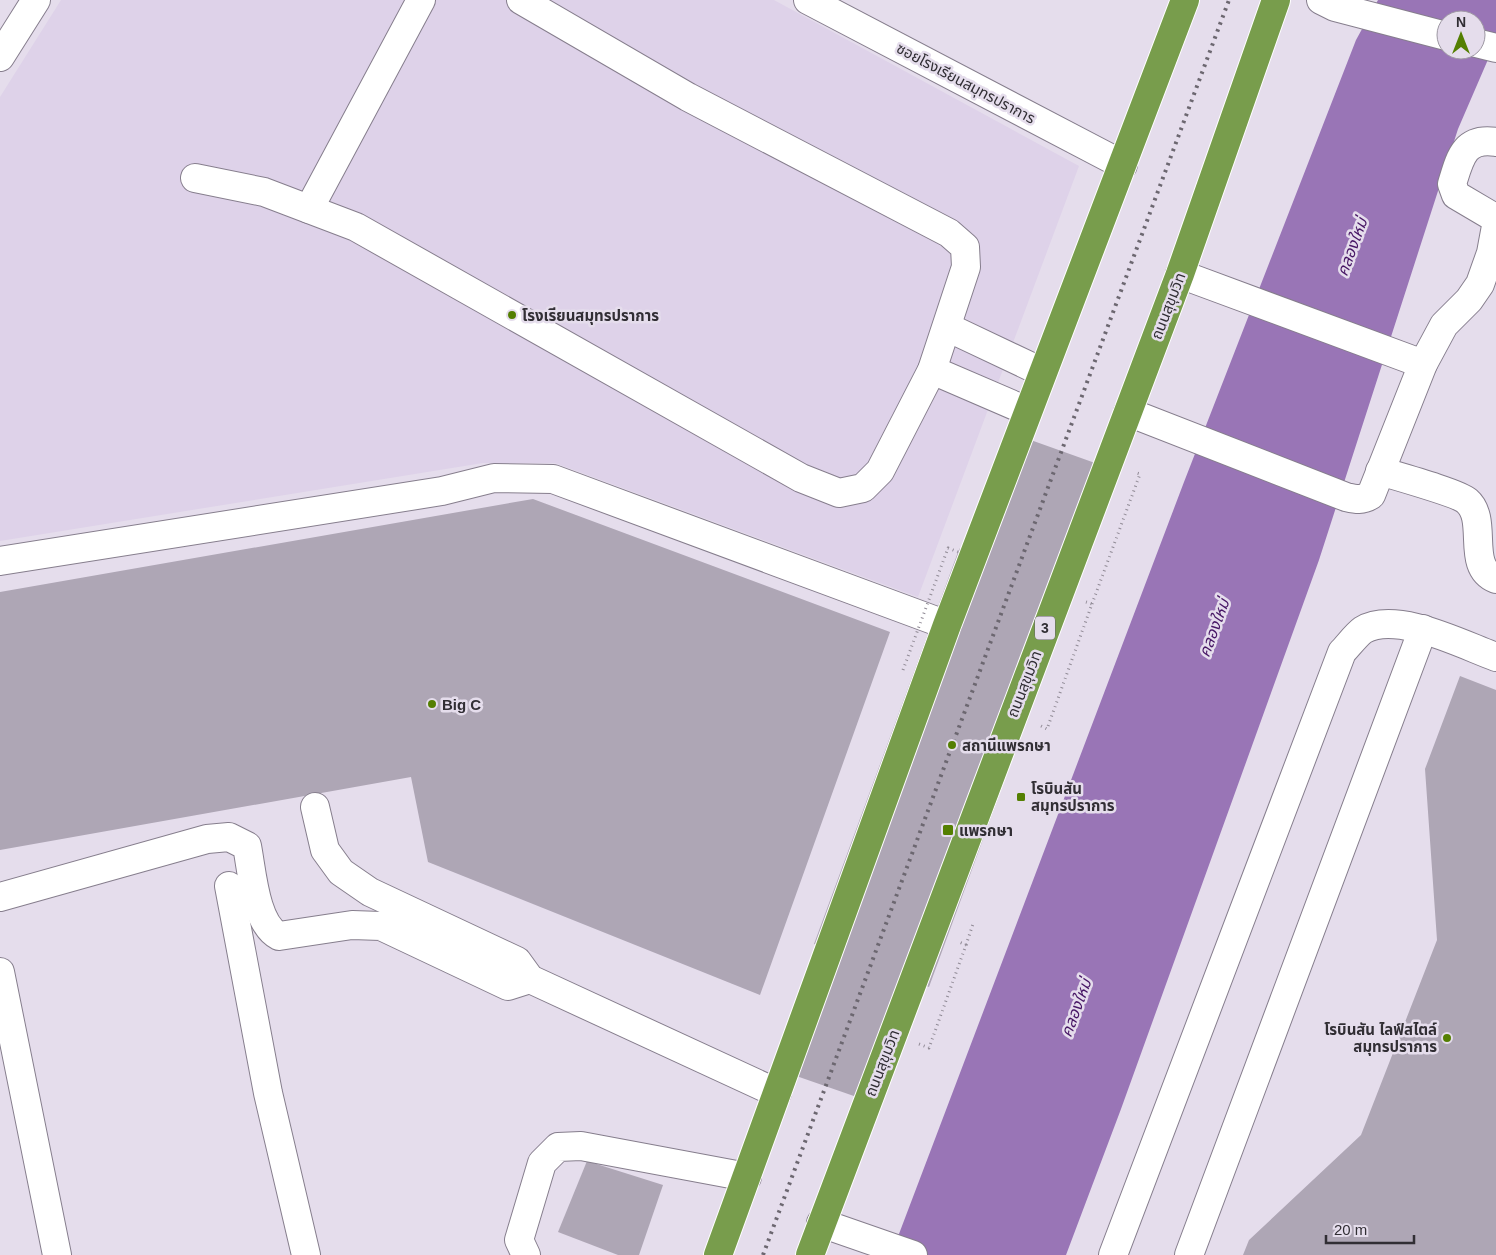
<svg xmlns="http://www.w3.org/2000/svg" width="1496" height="1255" viewBox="0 0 1496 1255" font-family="Helvetica,'Noto Sans Thai',sans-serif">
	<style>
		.built { fill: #ded2e9 }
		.water { fill: #9975b6; fill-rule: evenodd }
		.building { fill: #aea6b5 }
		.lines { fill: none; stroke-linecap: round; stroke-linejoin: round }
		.minor-casing { stroke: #867e8d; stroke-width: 30 }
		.highway-casing { stroke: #fff; stroke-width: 30 }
		.path { stroke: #918b96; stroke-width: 3; stroke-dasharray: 1 4; stroke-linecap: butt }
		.minor { stroke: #fff; stroke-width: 28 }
		.highway { stroke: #789d4c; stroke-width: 28 }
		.rail { stroke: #6c6770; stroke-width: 4; stroke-dasharray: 2.5 5; stroke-linecap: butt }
		.path-bridge { stroke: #918b96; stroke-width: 3; stroke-dasharray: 1 4; stroke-linecap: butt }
		.poi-dot { fill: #547f02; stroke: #e5ddec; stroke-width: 2 }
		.labels { text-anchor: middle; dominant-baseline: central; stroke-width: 5; stroke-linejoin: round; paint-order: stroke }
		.shield { fill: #e5ddec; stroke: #67626b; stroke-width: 1 }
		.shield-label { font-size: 14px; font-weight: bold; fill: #312e34 }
		.street-label { font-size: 15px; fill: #312e34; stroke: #e5ddec }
		.poi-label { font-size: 15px; font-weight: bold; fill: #312e34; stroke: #e5ddec; text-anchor: start }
		.water-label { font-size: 16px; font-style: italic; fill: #461564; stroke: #e5ddec }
	</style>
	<rect width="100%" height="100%" fill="#e5ddec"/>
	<!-- built -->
	<path class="built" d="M61 0H774L1079 166 918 597 555 463H483L0 541V97Z"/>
	<!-- water -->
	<path class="water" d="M1378 0H1496V41L1458 129 1319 560 1121 1109 1066 1255H891L1184 482 1356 40ZM1446 20H1476V50H1446Z"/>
	<!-- building -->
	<g class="building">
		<path d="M1014 434 1109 468 1072 596 929 987 918 983 874 1103 779 1070 826 949 814 944 958 552 960 548 971 553Z"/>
		<path d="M533 499 890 632 760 995 428 862 411 777 0 850V592Z"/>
		<path d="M1460 676 1496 690V1255H1243L1249 1240 1361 1135 1437 940 1425 769Z"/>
		<path d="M587 1161 663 1185 639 1255H618L558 1232Z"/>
	</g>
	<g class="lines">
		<!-- minor casing -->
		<g class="minor-casing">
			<g id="minor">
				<path d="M808 0 1123 165"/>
				<path d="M1321 0 1335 7 1446 36"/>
				<path d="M1476 43 1496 48"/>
				<path d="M0 57 36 0"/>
				<path d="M195 178 264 192 356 227 801 478 839 493 863 488 880 471 932 370 966 267 965 247 949 233 688 97 521 0"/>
				<path d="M309 209 421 0"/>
				<path d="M1180 274 1423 364"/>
				<path d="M947 327 1042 372"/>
				<path d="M932 370 1027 411"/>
				<path d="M1128 412 1346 497C1355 499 1362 501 1371 495L1423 364 1444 325 1469 300 1480 284 1491 253 1496 226 1495 218 1456 195 1452 184C1460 158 1464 137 1496 142"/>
				<path d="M1380 471C1396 476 1458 493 1467 501 1489 520 1465 567 1496 579"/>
				<path d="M0 561 442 491 494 478 553 479 947 625"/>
				<path d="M315 807 325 850 341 872 370 892 517 961 530 979 777 1093"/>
				<path d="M229 886 268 1093 306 1255"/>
				<path d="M0 897 207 839 229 837 247 846C252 871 255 924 279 936L352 925 381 926 508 986 530 979"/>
				<path d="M0 972 57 1255"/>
				<path d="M821 1223 913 1255"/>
				<path d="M526 1255 519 1240 542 1163 558 1147 581 1146 747 1177"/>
				<path d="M1113 1255 1342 652C1348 646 1356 635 1363 630 1396 610 1463 645 1496 657"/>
				<path d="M1189 1255 1423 629"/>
			</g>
		</g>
		<!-- highway casing -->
		<g class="highway-casing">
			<g id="highway">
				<path d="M718 1255 947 625 1185 0"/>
				<path d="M810 1255 1180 274 1276 0"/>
			</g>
		</g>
		<!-- path -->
		<g class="path">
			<path d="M1092 604 1140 474 1134 472"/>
			<path d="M1041 726 1047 729 1092 604 1086 602"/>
			<path d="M966 945 973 924"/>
			<path d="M919 1044 929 1048 966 945 959 942"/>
		</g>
		<!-- minor -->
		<use href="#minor" class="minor"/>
		<!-- highway -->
		<use href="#highway" class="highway"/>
		<!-- rail -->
		<path class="rail" d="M763 1255 1229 0"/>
		<!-- path-bridge -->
		<path class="path-bridge" d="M903 670 948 548 958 552"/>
	</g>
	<!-- markers -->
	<g class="poi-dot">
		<circle cx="512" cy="315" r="5"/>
		<circle cx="432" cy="704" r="5"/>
		<circle cx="952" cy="745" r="5"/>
		<rect x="1016" y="792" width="10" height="10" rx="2.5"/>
		<rect x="942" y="824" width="12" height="12" rx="2.5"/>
		<circle cx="1447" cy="1038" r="5"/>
	</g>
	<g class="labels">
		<!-- shield labels -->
		<rect class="shield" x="1035" y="616.5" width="20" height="23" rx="4"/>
		<g class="shield-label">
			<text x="1045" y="628">3</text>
		</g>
		<!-- street labels -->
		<g class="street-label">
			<text transform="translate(966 83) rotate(28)">ซอยโรงเรียนสมุทรปราการ</text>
			<text transform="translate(1168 306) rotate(-69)">ถนนสุขุมวิท</text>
			<text transform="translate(1024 684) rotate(-69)">ถนนสุขุมวิท</text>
			<text transform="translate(882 1063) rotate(-69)">ถนนสุขุมวิท</text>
		</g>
		<!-- poi labels -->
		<g class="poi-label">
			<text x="522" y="315">โรงเรียนสมุทรปราการ</text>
			<text x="442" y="704">Big C</text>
			<text x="962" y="745">สถานีแพรกษา</text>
			<text x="1031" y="788">โรบินสัน<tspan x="1031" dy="17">สมุทรปราการ</tspan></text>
			<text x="959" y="830">แพรกษา</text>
			<text x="1437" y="1029" text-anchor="end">โรบินสัน ไลฟ์สไตล์<tspan x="1437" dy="17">สมุทรปราการ</tspan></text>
		</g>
		<!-- water labels -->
		<g class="water-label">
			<text transform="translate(1352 247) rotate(-70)">คลองใหม่</text>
			<text transform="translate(1214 628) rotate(-70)">คลองใหม่</text>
			<text transform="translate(1076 1008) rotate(-70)">คลองใหม่</text>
		</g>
	</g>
	<!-- north arrow -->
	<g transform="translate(1461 35)"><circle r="24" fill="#e5ddec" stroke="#9d97a2"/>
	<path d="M0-4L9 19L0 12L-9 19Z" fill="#547f02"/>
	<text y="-8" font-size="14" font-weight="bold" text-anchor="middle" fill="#312e34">N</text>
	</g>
	<!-- scale -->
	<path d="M1326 1235v8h88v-8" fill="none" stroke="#312e34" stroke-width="2.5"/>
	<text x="1334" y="1235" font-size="15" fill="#312e34" stroke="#e5ddec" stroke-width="4" paint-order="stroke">20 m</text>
</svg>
